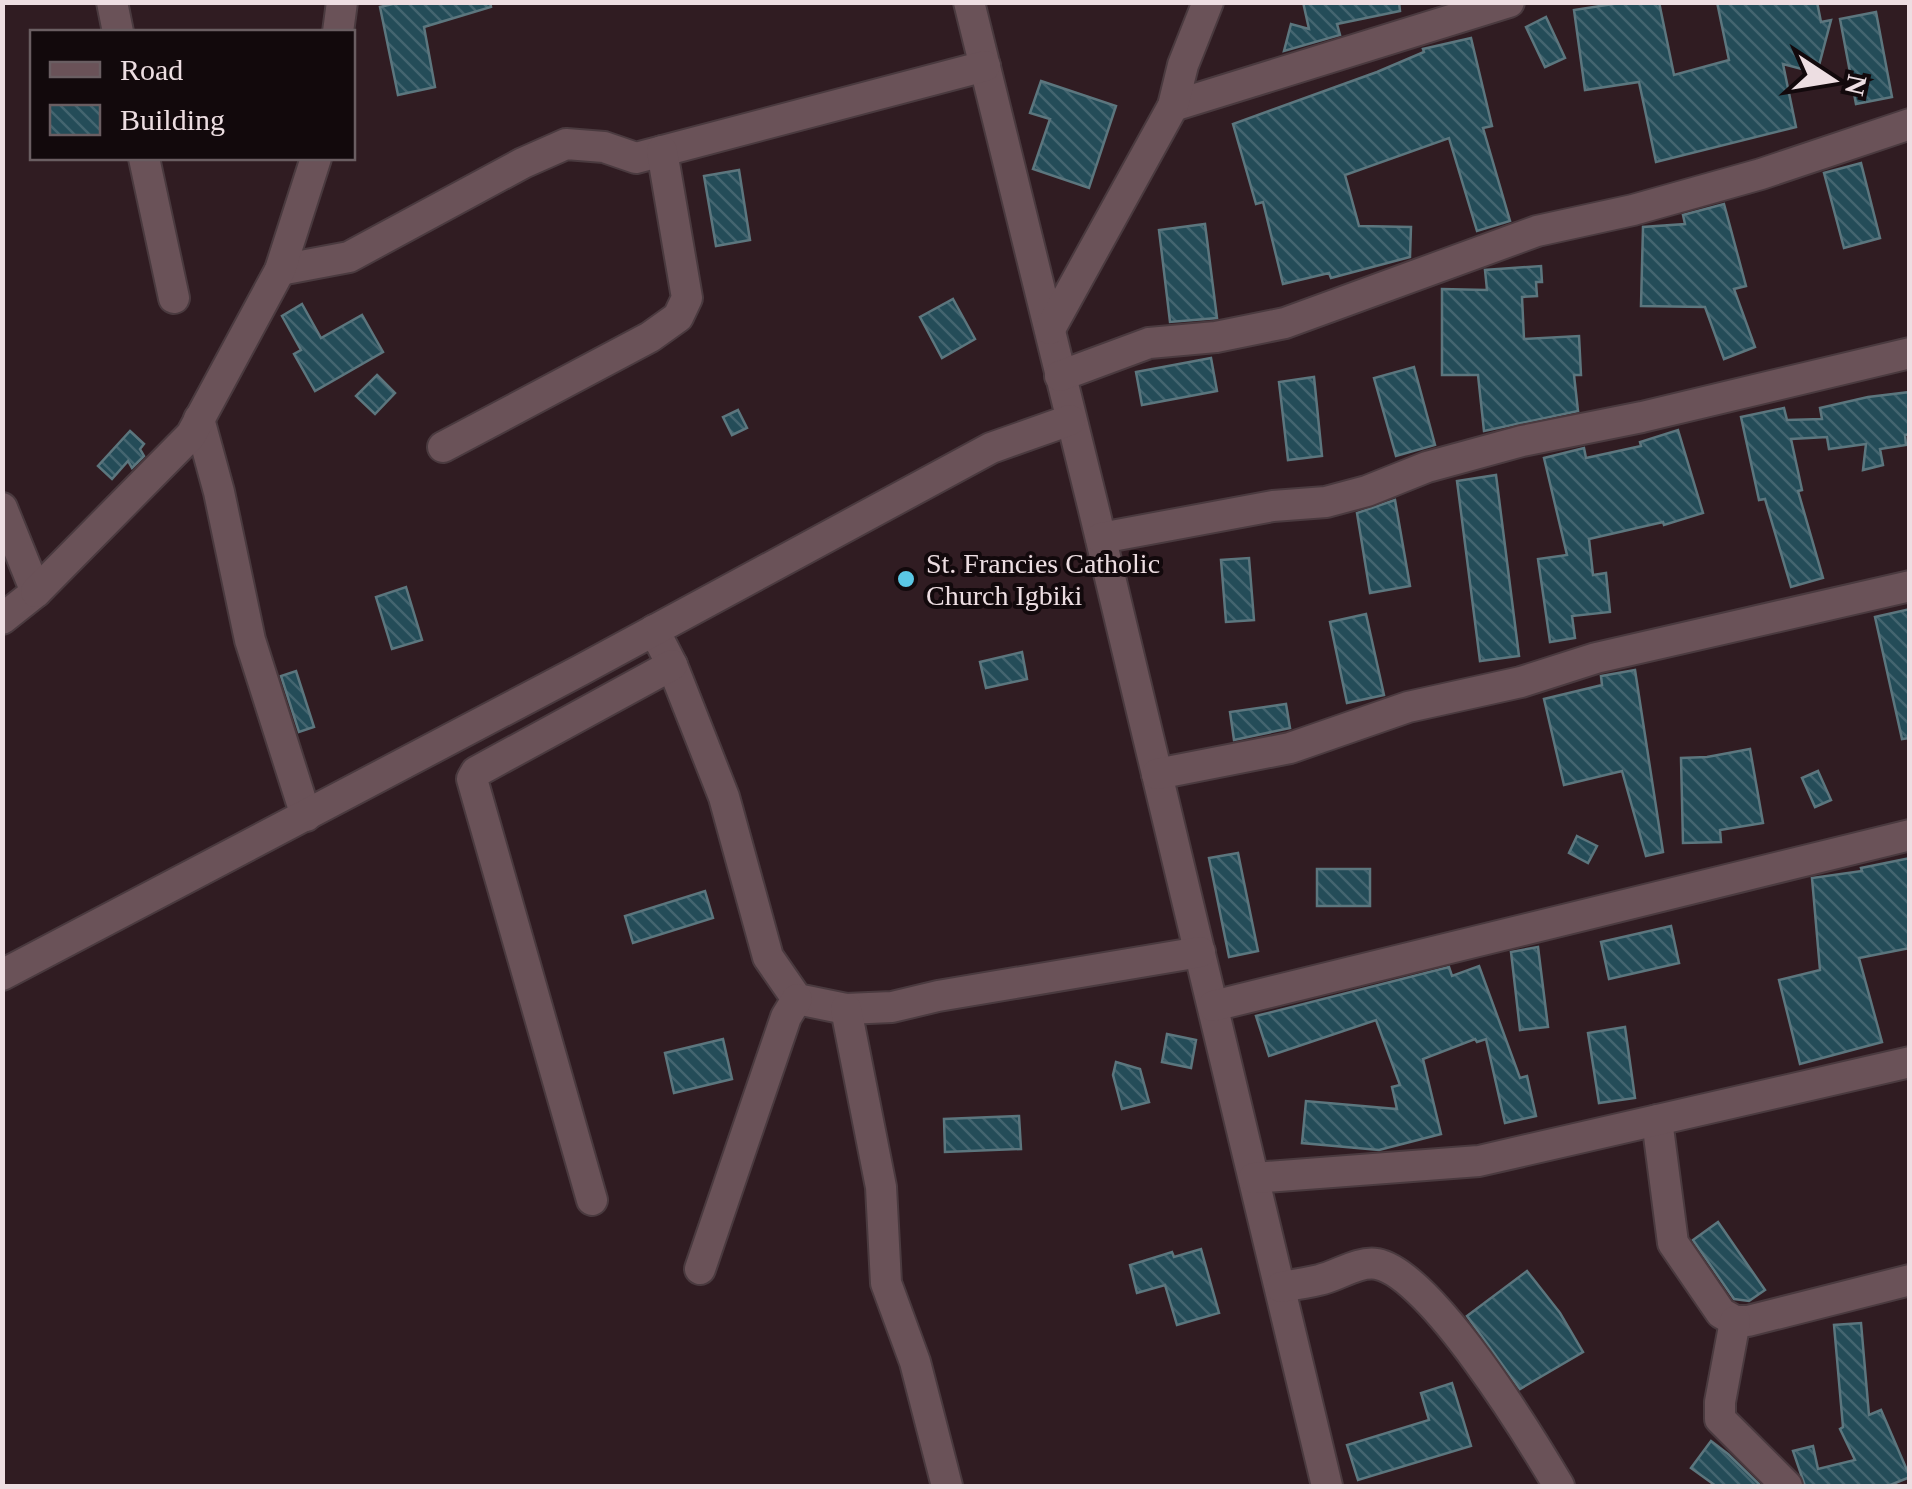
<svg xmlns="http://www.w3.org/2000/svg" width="1912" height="1489" viewBox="0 0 1912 1489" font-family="'Times New Roman',serif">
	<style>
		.building { fill: url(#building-back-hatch); stroke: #5c767e; stroke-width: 2.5 }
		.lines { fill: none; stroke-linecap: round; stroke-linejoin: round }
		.minor-casing { stroke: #4a3a3f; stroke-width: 34 }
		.minor { stroke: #6a5258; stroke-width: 30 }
		.poi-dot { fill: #5bc8e6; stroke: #12090c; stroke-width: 4 }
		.labels { text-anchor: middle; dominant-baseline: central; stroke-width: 8; stroke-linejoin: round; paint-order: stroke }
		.poi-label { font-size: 28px; fill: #eddee2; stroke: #12090c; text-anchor: start }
	</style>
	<defs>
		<pattern id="building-back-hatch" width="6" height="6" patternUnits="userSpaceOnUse" patternTransform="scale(2.5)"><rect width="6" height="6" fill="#244c58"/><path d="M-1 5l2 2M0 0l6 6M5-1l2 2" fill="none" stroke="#446570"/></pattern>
	</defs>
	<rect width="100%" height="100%" fill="#301c22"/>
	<!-- building -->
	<g class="building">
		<path d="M401 2H490L491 7 424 27 435 87 398 95 380 7Z"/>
		<path d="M1303 2H1399L1400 11 1337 24 1340 35 1284 51 1291 24 1309 29Z"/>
		<path d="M1626 2H1659L1674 75 1729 60 1717 2H1817L1821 22 1831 20 1817 73 1783 64 1796 127 1656 162 1639 82 1585 90 1574 10Z"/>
		<path d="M1876 12 1892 97 1856 104 1840 19Z"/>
		<path d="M1546 17 1565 58 1545 67 1526 27Z"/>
		<path d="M1471 38 1492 126 1483 128 1510 221 1477 231 1449 138 1345 175 1359 226 1411 227 1410 257 1331 278 1329 273 1283 284 1263 202 1256 204 1233 124 1377 72 1424 52 1423 49Z"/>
		<path d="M1041 81 1116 106 1089 188 1033 169 1050 119 1030 113Z"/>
		<path d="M1861 163 1880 238 1844 248 1824 173Z"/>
		<path d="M739 170 750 240 716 246 704 176Z"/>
		<path d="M1724 204 1746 286 1734 289 1755 347 1724 359 1705 307 1641 306 1643 227 1685 224 1683 215Z"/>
		<path d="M1205 224 1217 318 1170 322 1159 230Z"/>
		<path d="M1541 266 1542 282H1536L1537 296 1522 297 1524 339 1579 336 1581 375H1574L1578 411 1484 431 1478 375H1442V289L1487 290 1485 270Z"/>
		<path d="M953 299 975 339 942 358 920 317Z"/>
		<path d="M302 304 321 338 362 315 383 352 315 391 294 354 301 350 282 316Z"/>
		<path d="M1211 358 1217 391 1142 405 1136 372Z"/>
		<path d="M1414 367 1435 445 1396 456 1374 378Z"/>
		<path d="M377 375 395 393 375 414 356 396Z"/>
		<path d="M1314 377 1322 456 1288 460 1279 382Z"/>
		<path d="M1910 392V434L1905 435 1906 445 1880 449 1883 465 1863 470 1866 444 1829 449 1827 437 1791 439 1802 490 1798 491 1823 578 1791 587 1765 499 1759 500 1741 417 1784 408 1787 420 1822 419 1820 408 1868 397Z"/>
		<path d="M738 410 747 428 732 435 723 417Z"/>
		<path d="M1678 430 1703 513 1664 525 1663 522 1589 539 1593 575 1606 573 1610 612 1572 616 1575 638 1550 642 1538 559 1567 555 1544 458 1584 448 1586 458 1641 446 1640 442Z"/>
		<path d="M130 431 144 444 140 449 144 456 132 468 128 461 112 479 98 466Z"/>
		<path d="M1496 475 1519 656 1480 661 1457 481Z"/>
		<path d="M1395 500 1410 586 1370 593 1357 513Z"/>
		<path d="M1249 558 1254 620 1226 622 1221 560Z"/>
		<path d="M406 587 422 640 392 649 376 597Z"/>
		<path d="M1910 609V738L1902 739 1875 617Z"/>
		<path d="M1366 614 1384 695 1347 703 1330 622Z"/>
		<path d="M1022 652 1027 679 986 688 980 662Z"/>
		<path d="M1635 670 1663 852 1646 856 1622 771 1564 785 1544 699 1602 685 1601 676Z"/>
		<path d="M296 671 314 727 299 732 281 676Z"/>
		<path d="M1286 704 1290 728 1234 740 1230 712Z"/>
		<path d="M1750 749 1763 823 1720 830 1721 842 1683 843 1681 758 1707 757Z"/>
		<path d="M1818 771 1831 800 1815 807 1802 778Z"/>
		<path d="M1577 836 1597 846 1588 863 1569 853Z"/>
		<path d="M1238 853 1258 951 1229 957 1209 858Z"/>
		<path d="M1910 858V948L1859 958 1882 1042 1800 1064 1779 980 1820 970 1812 878 1862 871 1861 868Z"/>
		<rect x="1317" y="869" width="53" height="37"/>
		<path d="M705 891 713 918 633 943 625 916Z"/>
		<path d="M1671 926 1679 963 1609 979 1601 942Z"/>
		<path d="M1538 947 1548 1027 1520 1030 1511 952Z"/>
		<path d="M1479 966 1520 1078 1527 1076 1536 1116 1505 1123 1486 1039 1477 1042 1475 1039 1423 1059 1441 1134 1379 1150 1302 1143 1306 1101 1397 1109 1392 1087 1400 1085 1376 1020 1269 1056 1256 1016 1449 967 1452 976Z"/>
		<path d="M1625 1027 1635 1098 1599 1103 1588 1033Z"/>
		<path d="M1167 1034 1196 1040 1191 1068 1162 1062Z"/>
		<path d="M723 1039 732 1079 674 1093 665 1053Z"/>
		<path d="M1116 1062 1140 1069 1149 1102 1122 1109 1113 1075Z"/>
		<path d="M1019 1116 1021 1149 945 1152 944 1119Z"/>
		<path d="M1718 1222 1765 1290 1749 1301 1734 1299 1693 1240Z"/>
		<path d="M1201 1249 1219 1313 1177 1325 1165 1285 1137 1293 1130 1265 1172 1252 1174 1257Z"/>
		<path d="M1527 1271 1560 1313 1583 1352 1520 1389 1467 1316Z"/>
		<path d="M1861 1323 1869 1415 1881 1410 1910 1477 1888 1486H1805L1793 1451 1813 1446 1818 1469 1855 1460 1840 1429 1843 1427 1834 1325Z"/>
		<path d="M1452 1383 1471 1446 1358 1480 1347 1445 1429 1420 1421 1393Z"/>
		<path d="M1711 1441 1728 1454 1761 1486H1716L1691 1468Z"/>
	</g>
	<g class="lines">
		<!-- minor casing -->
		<g class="minor-casing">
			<g id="minor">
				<path d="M112 2 118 32"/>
				<path d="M969 2 1093 506 1327 1486"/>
				<path d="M338 32 342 2"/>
				<path d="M1173 106 1509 2"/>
				<path d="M144 158 174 298"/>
				<path d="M280 270 349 257 523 163 566 144 604 147 636 158 985 66"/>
				<path d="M1050 329 1173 106 1183 65 1208 2"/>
				<path d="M1060 376 1149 343 1216 337 1285 323 1537 231 1633 210 1761 174 1910 124"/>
				<path d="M199 419 219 492 250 640 306 816"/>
				<path d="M443 447 650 337 678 317 687 298 662 151"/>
				<path d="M2 508 36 592 2 619"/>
				<path d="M1101 538 1273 506 1326 502 1367 491 1427 467 1522 441 1642 417 1910 353"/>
				<path d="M36 592 191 435 280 270 316 158"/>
				<path d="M654 630 672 665 724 797 768 957 797 999 846 1009 892 1007 938 996 1200 952"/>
				<path d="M1157 774 1290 748 1408 707 1521 682 1596 658 1910 586"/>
				<path d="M2 975 581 670 991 448 1070 420"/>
				<path d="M1213 1006 1910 835"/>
				<path d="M846 1009 881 1187 886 1283 915 1362 947 1486"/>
				<path d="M1657 1120 1673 1243 1721 1313 1735 1321H1748L1910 1280"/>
				<path d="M1254 1178 1479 1161 1910 1062"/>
				<path d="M592 1200 472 779 476 772 672 665"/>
				<path d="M700 1269 786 1017 797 999"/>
				<path d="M1281 1287C1293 1285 1306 1283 1319 1280 1338 1276 1357 1261 1377 1264 1431 1274 1530 1437 1559 1486"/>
				<path d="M1735 1321 1720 1402V1419L1787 1486"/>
			</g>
		</g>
		<!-- minor -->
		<use href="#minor" class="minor"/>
	</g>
	<!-- markers -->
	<circle class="poi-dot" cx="906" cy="579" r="10"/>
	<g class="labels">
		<!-- poi labels -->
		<g class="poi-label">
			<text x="926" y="563">St. Francies Catholic<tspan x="926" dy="32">Church Igbiki</tspan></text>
		</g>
	</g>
	<!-- border -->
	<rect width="1912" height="1489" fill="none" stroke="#eddee2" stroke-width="10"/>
	<!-- legend -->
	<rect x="30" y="30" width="325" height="130" fill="#12090c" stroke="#6a5e62" stroke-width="2.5"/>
	<rect x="50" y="62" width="50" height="15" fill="#6a5258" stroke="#6a5e62" stroke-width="2.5"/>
	<text x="120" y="80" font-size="30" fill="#eddee2">Road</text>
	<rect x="50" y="105" width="50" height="30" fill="url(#building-back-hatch)" stroke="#6a5e62" stroke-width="2.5"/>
	<text x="120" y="130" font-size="30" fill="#eddee2">Building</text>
	<!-- north arrow -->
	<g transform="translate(1832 80) rotate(102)" stroke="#12090c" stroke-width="8" paint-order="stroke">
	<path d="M0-8L18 38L0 25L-18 38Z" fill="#eddee2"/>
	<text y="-15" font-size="28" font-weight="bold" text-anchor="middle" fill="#eddee2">N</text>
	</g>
</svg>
